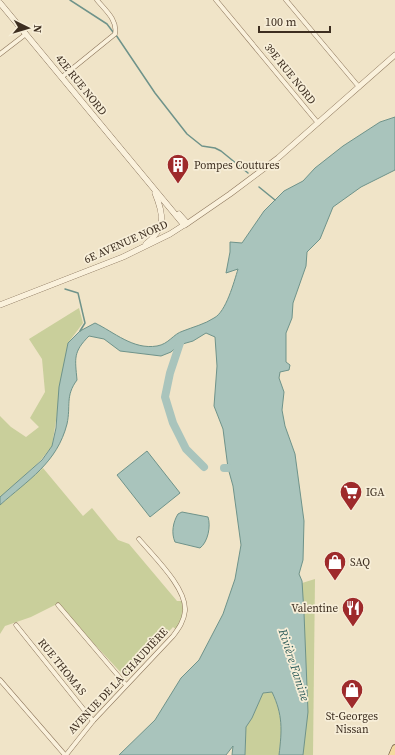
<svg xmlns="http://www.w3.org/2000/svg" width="395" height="755" viewBox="0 0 395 755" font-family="'Source Serif 4',serif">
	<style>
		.green { fill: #c9cf9b }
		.water { fill: #a9c4bc; stroke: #6f938a }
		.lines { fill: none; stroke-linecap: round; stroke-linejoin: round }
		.stream { stroke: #6f938a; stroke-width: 1.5 }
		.river { stroke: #a9c4bc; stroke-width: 8 }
		.minor-casing { stroke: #8d765c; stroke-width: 5 }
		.tertiary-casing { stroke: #8d765c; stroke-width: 6 }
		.secondary-casing { stroke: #6f573f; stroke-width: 6 }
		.primary-casing { stroke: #5b4430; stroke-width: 7 }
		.minor { stroke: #faf1dc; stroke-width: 4 }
		.tertiary { stroke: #faf1dc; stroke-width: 5 }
		.secondary { stroke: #faf1dc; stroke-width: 5.5 }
		.primary { stroke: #f3d9a0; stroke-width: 6 }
		.labels { text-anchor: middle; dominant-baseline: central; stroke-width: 3.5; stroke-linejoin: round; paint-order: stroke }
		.street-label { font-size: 11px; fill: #3d2e20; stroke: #f7eed8 }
		.poi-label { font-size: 11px; fill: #3d2e20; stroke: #f7eed8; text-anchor: start }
		.water-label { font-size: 12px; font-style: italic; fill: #2f5d5a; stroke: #f7eed8 }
	</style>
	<rect width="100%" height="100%" fill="#f0e4c8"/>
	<!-- green -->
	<g class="green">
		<path d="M79 308 83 323 68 343 52 446 40 461 0 498V416L11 427 26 437 39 427 30 418 45 392 42 359 29 339Z"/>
		<path d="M43 468 83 516 92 508 118 540 129 544 177 601H184L185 609 177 630 173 627 126 678 57 604 31 617 5 626 0 634V505Z"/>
		<path d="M315 579 313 755H303L302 583Z"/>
		<path d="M272 692C283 717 282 728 279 755H245L246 727 252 718 263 693Z"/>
	</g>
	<!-- water -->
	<g class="water">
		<path d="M395 117V170L361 187 333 207 320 239 307 252 306 266 293 303 292 318 286 333V362L290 365 289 370 280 372 279 378 284 392 282 410 285 426 295 454 304 521 303 560 299 574 302 581 304 613 308 712 303 755H279C282 730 283 715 272 692L263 693 252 718 246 727 245 755H232L233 746 226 755H119L155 720 181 678 199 660 223 614 235 579 241 545 233 486 228 468 223 429 214 406 217 366 215 337 206 333 193 341 179 345 171 352 161 356 120 351 104 339 89 336C73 352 75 358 77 380 65 396 71 406 67 424 57 463 28 480 0 505V497L42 460 52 446 56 428 59 387 68 343 80 331 95 323C114 332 133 350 157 346 169 344 173 334 183 331 193 327 205 324 214 318 226 312 234 282 238 269L226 273 230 252V242L242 243 264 211 284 191 303 181 315 168 343 146 380 122Z"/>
		<path d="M147 451 180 493 150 517 117 475Z"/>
		<path d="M182 512 208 517C211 526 208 542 200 548L175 542C171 533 173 522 178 514Z"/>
	</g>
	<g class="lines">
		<!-- stream -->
		<g class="stream">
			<path d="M70 0 107 24 113 32"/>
			<path d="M116 35 155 93 187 134 202 146 215 148 221 151 248 173"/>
			<path d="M259 187 275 200"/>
			<path d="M65 289 78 293 85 323 80 331"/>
		</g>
		<!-- river -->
		<g class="river">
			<path d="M181 340 170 373 165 397 173 423 186 449 204 467"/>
			<path d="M224 468H228"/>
		</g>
		<!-- minor casing -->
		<g class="minor-casing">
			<g id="minor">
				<path d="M216 0 318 123"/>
				<path d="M286 0 359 87"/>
				<path d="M0 54 26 34"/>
				<path d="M62 77 115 34C118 20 105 10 97 0"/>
				<path d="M58 605 126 685"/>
				<path d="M16 625 93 721"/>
				<path d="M0 680 65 755"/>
				<path d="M66 755 93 721 173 636C179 628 184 621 185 611 187 588 153 556 139 539"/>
			</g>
		</g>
		<!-- tertiary casing -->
		<g class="tertiary-casing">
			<path id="tertiary" d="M185 225 230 194 278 158 395 55"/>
		</g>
		<!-- secondary casing -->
		<g class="secondary-casing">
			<g id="secondary">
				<path d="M0 3 184 225 170 234 123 257 0 305"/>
				<path d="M179 214 187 223"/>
				<path d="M146 244C166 228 164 215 155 193"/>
			</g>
		</g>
		<!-- primary casing -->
		<g class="primary-casing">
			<path id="primary" d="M392 755 395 748"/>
		</g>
		<!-- minor -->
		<use href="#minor" class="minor"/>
		<!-- tertiary -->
		<use href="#tertiary" class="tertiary"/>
		<!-- secondary -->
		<use href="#secondary" class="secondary"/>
		<!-- primary -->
		<use href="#primary" class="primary"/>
	</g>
	<!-- icons -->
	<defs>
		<g id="building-pin" transform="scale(1.15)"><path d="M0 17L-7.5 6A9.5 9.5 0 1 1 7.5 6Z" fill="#9e2a2b" stroke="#f7eed8"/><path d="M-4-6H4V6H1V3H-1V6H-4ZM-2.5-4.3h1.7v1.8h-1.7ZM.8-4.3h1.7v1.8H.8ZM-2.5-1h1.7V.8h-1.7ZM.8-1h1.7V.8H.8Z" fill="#fff"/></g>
		<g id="supermarket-pin" transform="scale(1.15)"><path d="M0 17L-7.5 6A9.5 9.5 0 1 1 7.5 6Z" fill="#9e2a2b" stroke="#f7eed8"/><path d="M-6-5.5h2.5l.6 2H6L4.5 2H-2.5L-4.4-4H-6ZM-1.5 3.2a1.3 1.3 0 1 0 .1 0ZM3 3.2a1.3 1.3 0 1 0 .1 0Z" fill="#fff"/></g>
		<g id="shop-pin" transform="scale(1.15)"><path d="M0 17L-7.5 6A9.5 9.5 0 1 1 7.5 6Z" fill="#9e2a2b" stroke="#f7eed8"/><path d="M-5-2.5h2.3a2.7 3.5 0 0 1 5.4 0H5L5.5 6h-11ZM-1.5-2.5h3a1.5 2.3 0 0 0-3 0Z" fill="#fff"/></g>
		<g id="restaurant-pin" transform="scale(1.15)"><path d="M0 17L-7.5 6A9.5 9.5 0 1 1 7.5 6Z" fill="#9e2a2b" stroke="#f7eed8"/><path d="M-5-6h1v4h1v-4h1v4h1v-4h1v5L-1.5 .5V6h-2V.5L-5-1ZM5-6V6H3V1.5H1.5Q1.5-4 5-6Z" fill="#fff"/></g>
	</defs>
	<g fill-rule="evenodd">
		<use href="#building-pin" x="178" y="165"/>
		<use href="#supermarket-pin" x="351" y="492"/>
		<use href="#shop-pin" x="335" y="562"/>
		<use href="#restaurant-pin" x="353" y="608"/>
		<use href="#shop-pin" x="352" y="690"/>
	</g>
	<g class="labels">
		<!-- street labels -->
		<g class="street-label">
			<text transform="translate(290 74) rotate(51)">39E RUE NORD</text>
			<text transform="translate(81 85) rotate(51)">42E RUE NORD</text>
			<text transform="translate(126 242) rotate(-24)">6E AVENUE NORD</text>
			<text transform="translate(62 667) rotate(51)">RUE THOMAS</text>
			<text transform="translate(118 681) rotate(-47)">AVENUE DE LA CHAUDIÈRE</text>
		</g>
		<!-- poi labels -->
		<g class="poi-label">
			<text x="194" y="165">Pompes Coutures</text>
			<text x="366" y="492">IGA</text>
			<text x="350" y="562">SAQ</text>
			<text x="338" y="608" text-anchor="end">Valentine</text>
			<text x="352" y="716" text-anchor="middle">St-Georges<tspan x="352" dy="13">Nissan</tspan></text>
		</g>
		<!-- water labels -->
		<g class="water-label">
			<text transform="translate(294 665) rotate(72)">Rivière Famine</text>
		</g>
	</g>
	<!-- north arrow -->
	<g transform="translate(28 28) rotate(95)" stroke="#f7eed8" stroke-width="3" paint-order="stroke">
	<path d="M0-3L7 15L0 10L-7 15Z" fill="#3d2e20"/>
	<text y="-6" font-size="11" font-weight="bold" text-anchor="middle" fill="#3d2e20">N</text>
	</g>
	<!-- scale -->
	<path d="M259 26v6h71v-6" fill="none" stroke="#3d2e20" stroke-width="2"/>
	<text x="265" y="26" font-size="12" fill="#3d2e20" stroke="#f7eed8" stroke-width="3" paint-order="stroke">100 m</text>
</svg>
